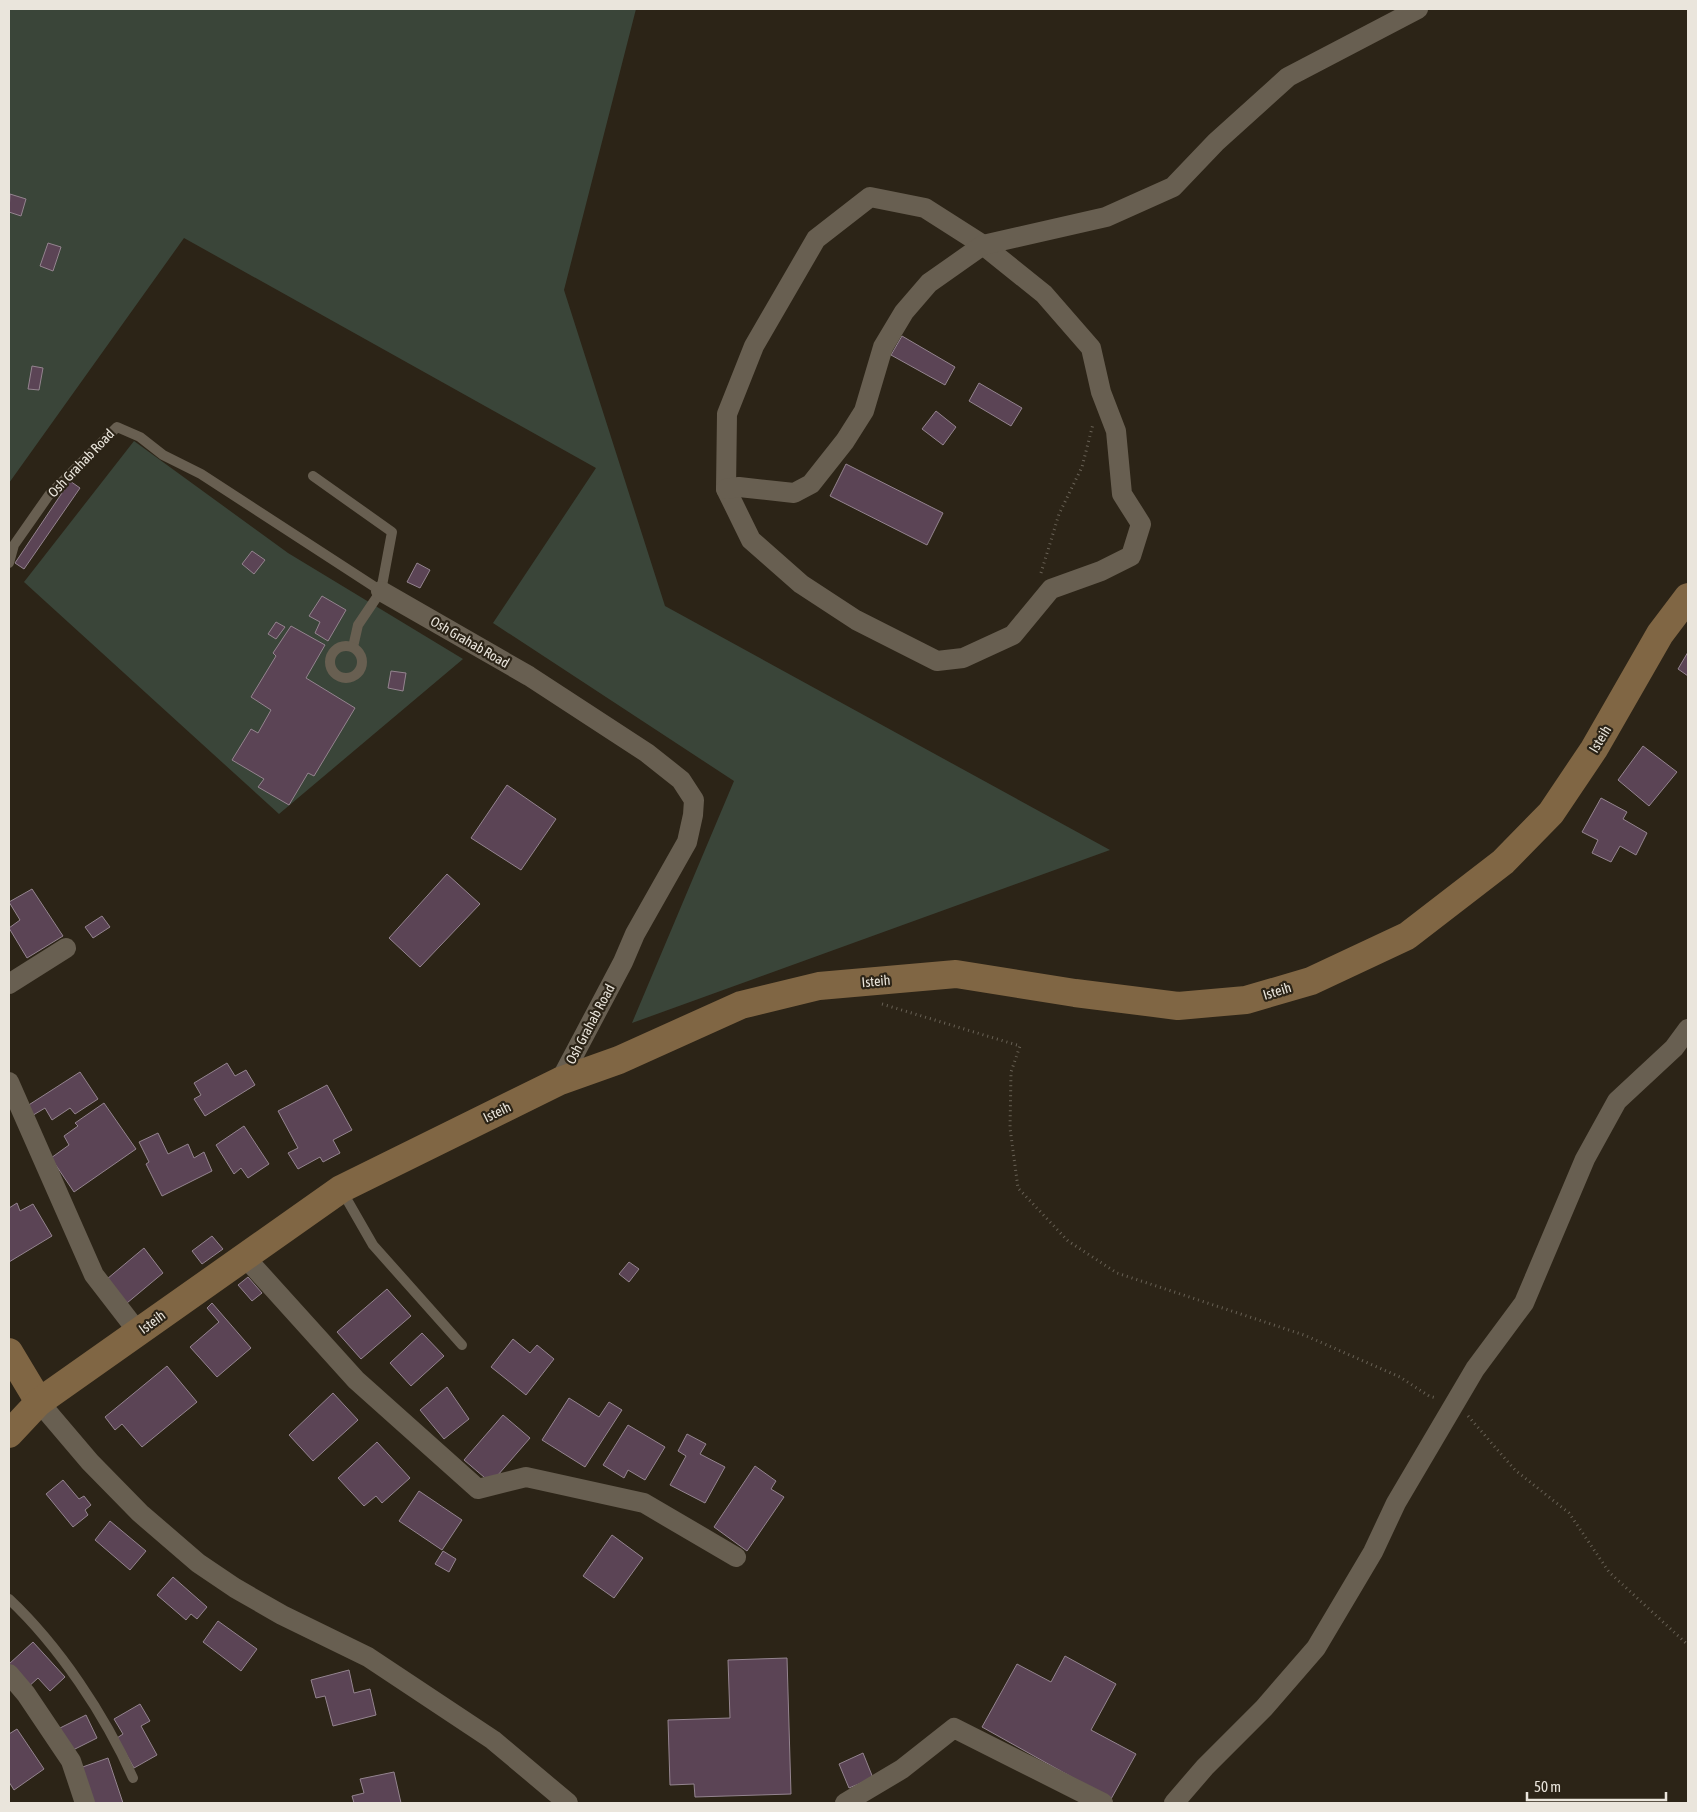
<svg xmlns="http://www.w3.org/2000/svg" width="1697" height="1812" viewBox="0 0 1697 1812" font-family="'Asap Condensed',sans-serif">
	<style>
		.green { fill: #3a4539 }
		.building { fill: #5b4455; stroke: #94848f }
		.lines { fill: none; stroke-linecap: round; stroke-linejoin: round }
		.path { stroke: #686155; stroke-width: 3; stroke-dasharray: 1 4; stroke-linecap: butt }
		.lane { stroke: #685f51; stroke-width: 10 }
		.street { stroke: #685f51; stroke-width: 20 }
		.secondary { stroke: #806644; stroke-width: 28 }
		.labels { text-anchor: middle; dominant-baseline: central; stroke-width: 4.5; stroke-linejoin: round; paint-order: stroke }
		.street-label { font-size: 14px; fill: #eae5dc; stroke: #2c2417 }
	</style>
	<rect width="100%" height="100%" fill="#2c2417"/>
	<!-- green -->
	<g class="green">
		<path d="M9 9H636L564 290 665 606 1110 850 632 1023 734 781 493 623 596 468 184 238 9 483Z"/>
		<path d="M134 441 288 553 463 659 279 814 24 582Z"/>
	</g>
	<!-- building -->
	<g class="building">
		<path d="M10 194 26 199 21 216 9 212Z"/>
		<path d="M48 243 61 247 53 271 40 266Z"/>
		<path d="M902 336 955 367 945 385 891 355Z"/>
		<path d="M32 366 43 368 39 390 28 389Z"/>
		<path d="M979 383 1022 408 1011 426 969 401Z"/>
		<path d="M936 411 956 427 943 445 922 429Z"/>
		<path d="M846 464 943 513 927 545 830 496Z"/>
		<path d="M70 481 80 488 24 569 15 563Z"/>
		<path d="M252 551 265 560 254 574 242 564Z"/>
		<path d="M417 563 430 570 420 588 407 582Z"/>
		<path d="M322 596 346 610 328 641 315 633 320 622 309 616Z"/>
		<path d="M276 622 285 627 276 639 268 634Z"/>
		<path d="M291 626 325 645 306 678 355 708 314 776 308 773 289 805 258 787 264 779 232 760 251 729 258 733 271 710 251 697 276 656 273 653Z"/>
		<path d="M1688 652V676L1678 669Z"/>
		<path d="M391 671 406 673 403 691 388 688Z"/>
		<path d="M1643 746 1677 772 1649 806 1618 780Z"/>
		<path d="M507 785 556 819 521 870 471 838Z"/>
		<path d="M1601 798 1627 812 1623 819 1647 833 1636 855 1620 846 1611 862 1592 853 1598 840 1582 832Z"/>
		<path d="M447 874 480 904 420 967 389 938Z"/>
		<path d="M32 889 63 936 27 958 9 928 20 920 9 902Z"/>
		<path d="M102 916 110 927 93 938 85 927Z"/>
		<path d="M227 1063 235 1076 246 1070 255 1085 205 1116 194 1099 201 1095 194 1083Z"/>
		<path d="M80 1072 98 1099 75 1114 70 1108 52 1120 45 1108 30 1117 24 1108Z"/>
		<path d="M327 1085 352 1130 333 1140 340 1153 323 1162 320 1157 298 1169 288 1153 298 1148 278 1111Z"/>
		<path d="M104 1103 136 1149 74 1192 51 1158 69 1145 64 1136 78 1126 75 1123Z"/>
		<path d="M244 1126 269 1164 248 1178 241 1168 234 1174 216 1145Z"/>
		<path d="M158 1133 168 1154 188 1144 194 1158 204 1152 212 1171 162 1196 146 1164 149 1162 139 1142Z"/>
		<path d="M17 1203 20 1211 33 1204 52 1236 9 1262V1208Z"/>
		<path d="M212 1236 223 1249 202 1264 192 1251Z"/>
		<path d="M144 1248 163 1273 127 1303 107 1279Z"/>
		<path d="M629 1262 639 1269 629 1282 619 1274Z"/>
		<path d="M248 1277 262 1293 252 1301 238 1285Z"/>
		<path d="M387 1289 411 1316 361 1359 337 1332Z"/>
		<path d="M212 1303 251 1348 217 1377 190 1347 219 1322 207 1308Z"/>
		<path d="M422 1333 444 1356 411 1386 390 1363Z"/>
		<path d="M513 1339 530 1353 537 1345 554 1359 526 1395 491 1367Z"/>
		<path d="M167 1366 197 1402 142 1447 122 1424 115 1430 105 1417Z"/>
		<path d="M447 1387 469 1419 444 1439 420 1410Z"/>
		<path d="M333 1393 358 1420 313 1461 289 1435Z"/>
		<path d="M569 1398 599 1417 609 1402 622 1410 585 1467 542 1440Z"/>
		<path d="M503 1415 530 1438 491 1483 464 1460Z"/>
		<path d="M628 1425 665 1447 645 1480 628 1470 624 1478 603 1465Z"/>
		<path d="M687 1434 706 1444 700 1454 725 1467 705 1503 670 1485 686 1456 678 1451Z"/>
		<path d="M377 1442 410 1478 382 1503 376 1496 364 1506 338 1478Z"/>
		<path d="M755 1466 776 1481 771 1489 784 1497 747 1551 714 1527Z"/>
		<path d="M63 1480 79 1499 84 1496 91 1505 85 1510 88 1515 73 1527 46 1494Z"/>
		<path d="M419 1491 462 1520 442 1550 399 1521Z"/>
		<path d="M110 1521 146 1551 130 1570 95 1540Z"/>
		<path d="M612 1535 643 1558 614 1598 583 1576Z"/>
		<path d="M443 1551 456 1559 449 1572 435 1564Z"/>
		<path d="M173 1577 207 1607 197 1619 191 1614 186 1620 157 1595Z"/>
		<path d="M218 1621 257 1649 241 1671 203 1642Z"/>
		<path d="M33 1642 65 1677 50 1691 38 1678 26 1689 9 1670V1664Z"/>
		<path d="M1065 1656 1116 1684 1091 1730 1136 1754 1111 1799 982 1727 1017 1664 1051 1682Z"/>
		<path d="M787 1658 791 1794 695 1797 694 1784 670 1785 668 1720 730 1718 728 1660Z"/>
		<path d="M349 1670 354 1693 370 1689 376 1715 333 1726 325 1696 316 1698 311 1680Z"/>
		<path d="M140 1704 150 1721 141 1726 157 1755 134 1768 117 1738 123 1734 114 1719Z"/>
		<path d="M86 1715 97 1738 71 1751 60 1728Z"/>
		<path d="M17 1729 44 1769 14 1790 9 1782V1734Z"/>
		<path d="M863 1753 873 1778 849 1788 839 1764Z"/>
		<path d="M108 1758 123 1803H88L77 1769Z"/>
		<path d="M394 1772 401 1803H354L352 1796 364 1793 360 1779Z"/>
	</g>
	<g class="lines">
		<!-- path -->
		<g class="path">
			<path d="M1041 573 1059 514 1082 467 1093 424"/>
			<path d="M882 1004 1020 1046 1011 1072 1010 1128 1018 1188 1068 1241 1117 1273 1304 1335 1400 1377 1429 1396 1436 1398"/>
			<path d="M1468 1416 1515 1470 1569 1513 1609 1572 1688 1645"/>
		</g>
		<!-- lane -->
		<g class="lane">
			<path d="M313 476 392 532 381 591 358 625 353 647"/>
			<path d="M9 563 14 545 49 495 117 427 140 437 163 455 201 474 381 591"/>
			<circle cx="346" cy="662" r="16"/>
			<path d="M342 1191 373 1245 462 1345"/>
			<path d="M9 1599C59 1646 105 1715 133 1778"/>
		</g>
		<!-- street -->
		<g class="street">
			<path d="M870 197 925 208 983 245 1044 294 1091 348 1101 392 1116 431 1122 494 1141 524 1131 556 1101 571 1051 589 1013 635 963 658 937 661 856 620 801 584 751 540 726 489 727 414 754 346 816 239Z"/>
			<path d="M726 489 739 487 794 493 811 484 845 441 864 411 883 347 904 312 929 283 983 245 1106 217 1173 187 1216 142 1288 77 1418 9"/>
			<path d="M381 591 529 676 647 753 681 780 694 800 693 815 687 842 635 934 623 962 560 1081"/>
			<path d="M9 984 66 948"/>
			<path d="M9 1082 94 1275 138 1332"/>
			<path d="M244 1256 356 1380 478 1489 526 1477 644 1503 736 1557"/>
			<path d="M39 1402 90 1462 140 1513 198 1563 235 1588 282 1615 368 1657 493 1740 568 1803"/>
			<path d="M9 1674 26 1694 71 1761 85 1803"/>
			<path d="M845 1803 902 1769 954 1728 1103 1803"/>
			<path d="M1174 1803 1205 1767 1264 1708 1316 1648 1373 1552 1396 1503 1475 1369 1524 1303 1585 1159 1617 1101 1674 1048 1688 1029"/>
		</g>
		<!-- secondary -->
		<g class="secondary">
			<path d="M9 1352 39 1402"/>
			<path d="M9 1434 39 1402 341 1189 560 1081 619 1060 741 1005 819 986 956 974 1075 993 1178 1006 1246 1000 1311 981 1407 936 1503 862 1551 813 1594 749 1660 634 1688 597"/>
		</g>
	</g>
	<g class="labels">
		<!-- street labels -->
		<g class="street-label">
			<text transform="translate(81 463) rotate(-46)">Osh Grahab Road</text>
			<text transform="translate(470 642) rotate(30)">Osh Grahab Road</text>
			<text transform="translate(1600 739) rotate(-59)">Isteih</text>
			<text transform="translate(876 981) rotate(-5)">Isteih</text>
			<text transform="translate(1277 991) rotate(-17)">Isteih</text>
			<text transform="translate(590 1024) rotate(-62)">Osh Grahab Road</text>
			<text transform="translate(497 1112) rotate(-26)">Isteih</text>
			<text transform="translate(152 1322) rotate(-36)">Isteih</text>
		</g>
	</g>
	<!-- border -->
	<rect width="1697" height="1812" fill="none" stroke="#eae5dc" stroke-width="20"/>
	<!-- scale -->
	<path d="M1527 1792v8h139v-8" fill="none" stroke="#eae5dc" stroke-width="2.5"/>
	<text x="1534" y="1792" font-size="15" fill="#eae5dc" stroke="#2c2417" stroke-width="4" paint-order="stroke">50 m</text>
</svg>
